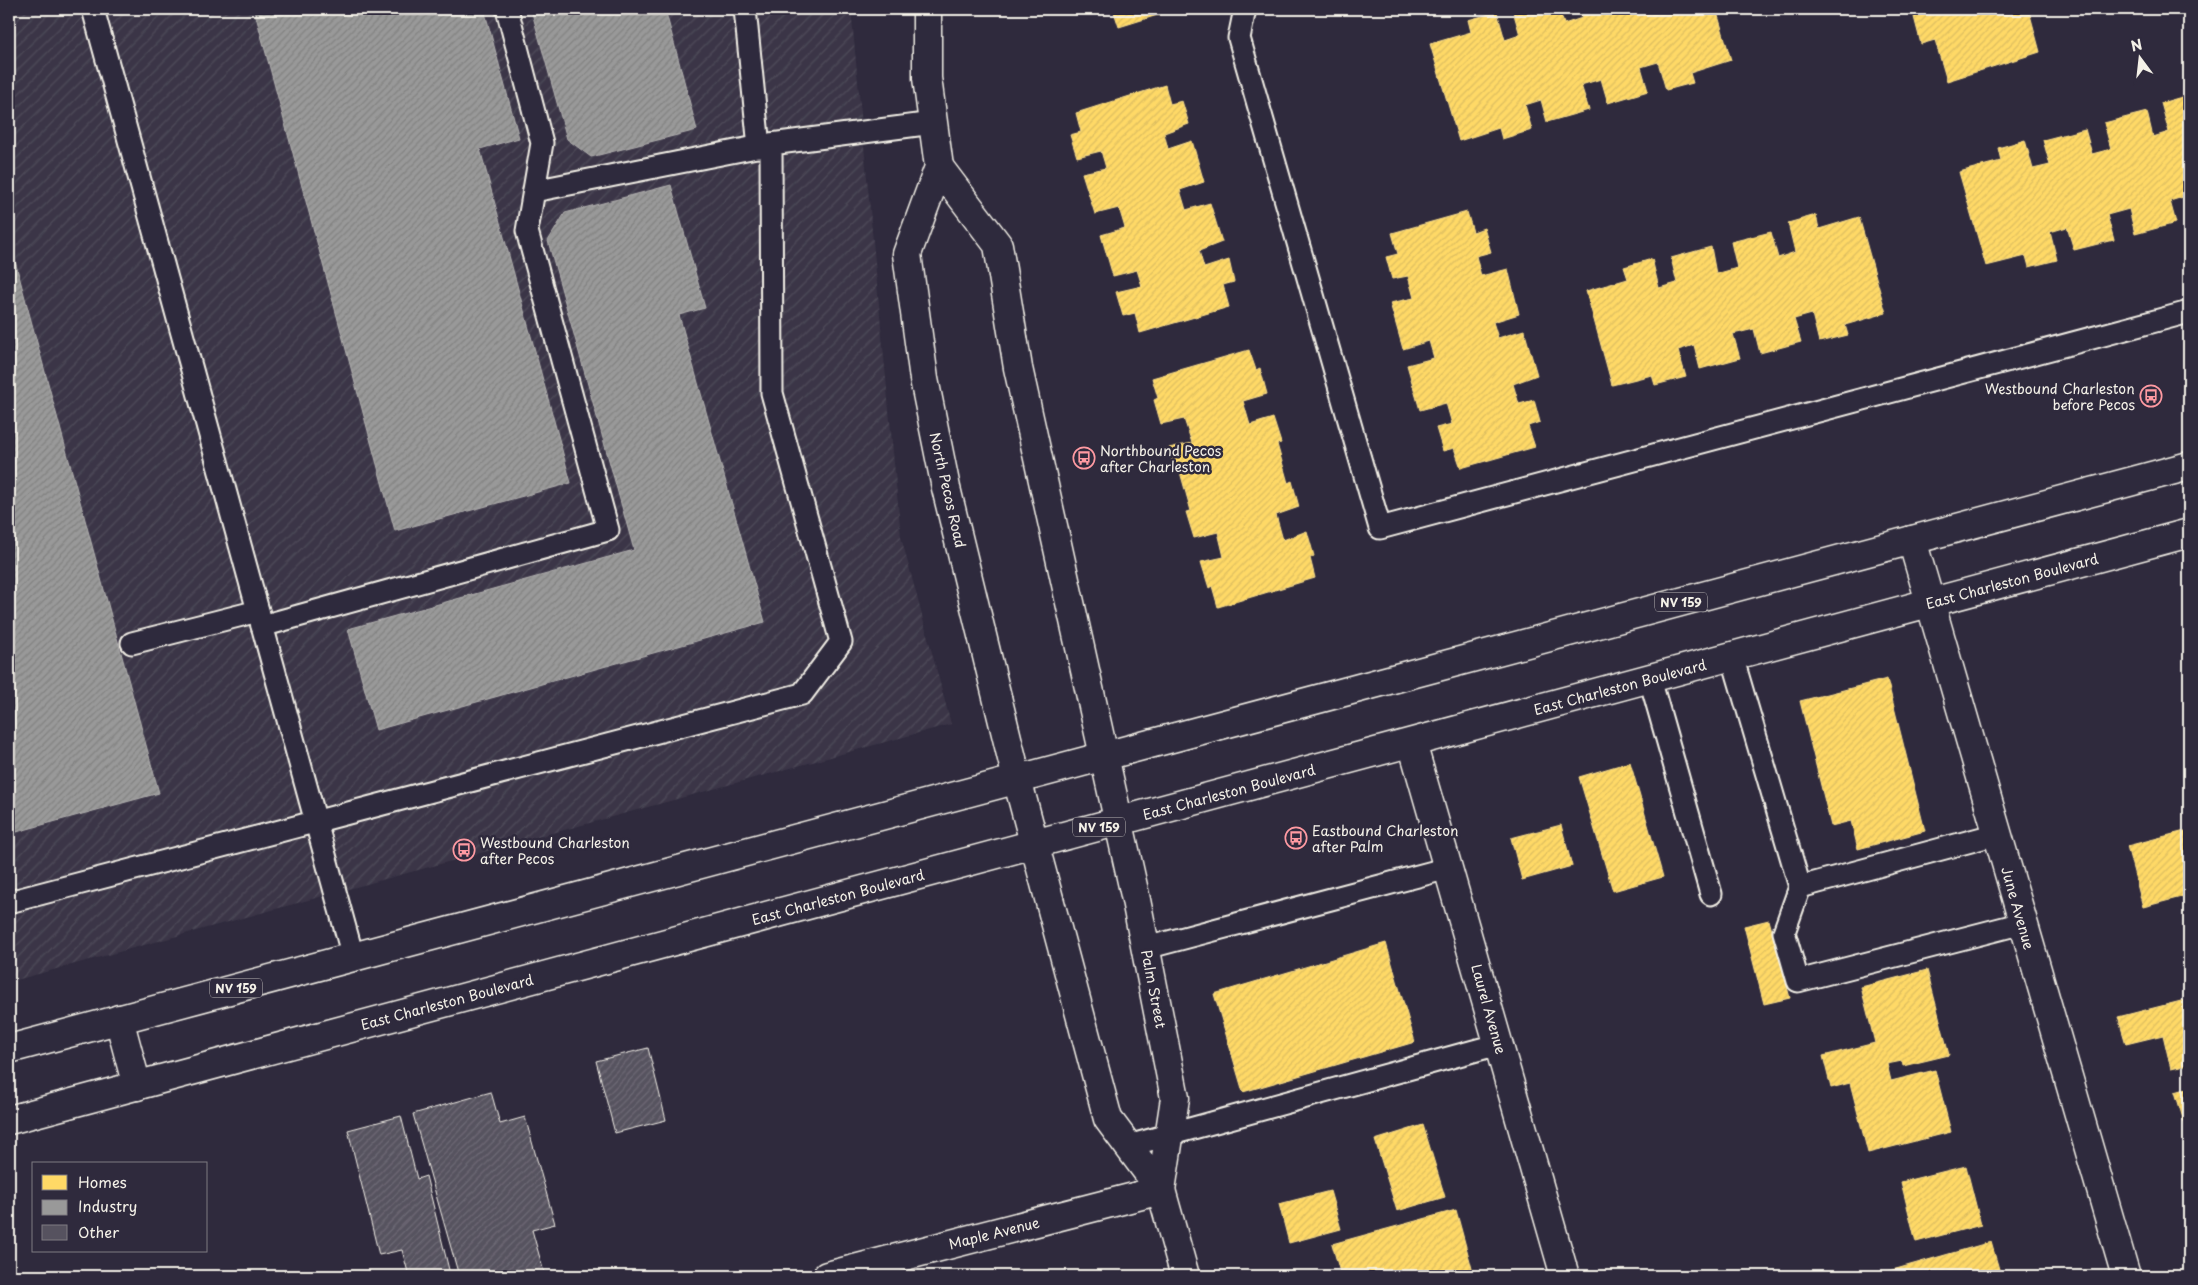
<svg xmlns="http://www.w3.org/2000/svg" width="2198" height="1285" viewBox="0 0 2198 1285" font-family="'Playpen Sans',sans-serif">
	<style>
		.industrial { fill: url(#industrial-furrows) }
		.homes { fill: url(#homes-hatch); stroke: #fce08d }
		.industry { fill: url(#industry-hatch); stroke: #b4b3b1 }
		.building { fill: url(#building-hatch); stroke: #f4f1e8 }
		.lines { fill: none; stroke-linecap: round; stroke-linejoin: round }
		.service-casing { stroke: #f4f1e8; stroke-width: 25 }
		.minor-casing { stroke: #f4f1e8; stroke-width: 31 }
		.secondary-casing { stroke: #f4f1e8; stroke-width: 31 }
		.primary-casing { stroke: #f4f1e8; stroke-width: 31 }
		.service { stroke: #2f2a3d; stroke-width: 21 }
		.minor { stroke: #2f2a3d; stroke-width: 28 }
		.secondary { stroke: #2f2a3d; stroke-width: 28 }
		.primary { stroke: #2f2a3d; stroke-width: 28 }
		.labels { text-anchor: middle; dominant-baseline: central; stroke-width: 5; stroke-linejoin: round; paint-order: stroke }
		.shield { fill: #2f2a3d; stroke: #b9b5b5; stroke-width: 1 }
		.shield-label { font-size: 12px; font-weight: bold; fill: #f4f1e8 }
		.poi-label { font-size: 14px; fill: #f4f1e8; stroke: #2f2a3d; text-anchor: start }
		.street-label { font-size: 14px; fill: #f4f1e8; stroke: #2f2a3d }
	</style>
	<defs>
		<pattern id="industrial-furrows" width="10" height="10" patternUnits="userSpaceOnUse" patternTransform="scale(1.25)"><rect width="10" height="10" fill="#3b3647"/><path d="M-1 1l2-2M0 10L10 0M9 11l2-2" fill="none" stroke="#4e4a59"/></pattern>
		<pattern id="homes-hatch" width="6" height="6" patternUnits="userSpaceOnUse" patternTransform="scale(1.25)"><rect width="6" height="6" fill="#ffd966"/><path d="M-1 1l2-2M0 6l6-6M5 7l2-2" fill="none" stroke="#dbbc60"/></pattern>
		<pattern id="industry-hatch" width="6" height="6" patternUnits="userSpaceOnUse" patternTransform="scale(1.25)"><rect width="6" height="6" fill="#999"/><path d="M-1 1l2-2M0 6l6-6M5 7l2-2" fill="none" stroke="#818180"/></pattern>
		<pattern id="building-hatch" width="6" height="6" patternUnits="userSpaceOnUse" patternTransform="scale(1.25)"><rect width="6" height="6" fill="#56525f"/><path d="M-1 1l2-2M0 6l6-6M5 7l2-2" fill="none" stroke="#6f6b76"/></pattern>
	</defs>
	<rect width="100%" height="100%" fill="#2f2a3d"/>
	<filter id="ink" filterUnits="userSpaceOnUse"><feTurbulence type="fractalNoise" baseFrequency=".02" numOctaves="2"/><feDisplacementMap in="SourceGraphic" scale="10" xChannelSelector="R" yChannelSelector="G"/><feConvolveMatrix kernelMatrix="1 2 1 2 8 2 1 2 1" color-interpolation-filters="sRGB"/></filter>
	<g filter="url(#ink)">
		<!-- industrial -->
		<path class="industrial" d="M9 9H851L901 537 951 724 9 982Z"/>
		<!-- homes -->
		<g class="homes">
			<path d="M1113 9H1177L1119 27Z"/>
			<path d="M1522 9H1559L1564 24 1582 18 1580 9H1716L1731 60 1690 73 1693 83 1666 90 1658 62 1641 67 1648 91 1608 103 1601 79 1581 85 1589 110 1547 122 1541 100 1525 105 1532 130 1502 139 1499 128 1459 141 1430 44 1471 32 1468 20 1497 12 1505 40 1520 35 1513 11Z"/>
			<path d="M1937 9H2036L2029 11 2040 52 1947 81 1935 40 1921 44 1914 17Z"/>
			<path d="M1165 85 1170 104 1182 101 1189 124 1164 133 1168 149 1192 141 1204 182 1180 190 1186 210 1210 203 1222 242 1199 251 1204 268 1229 260 1234 282 1223 285 1229 307 1140 333 1135 313 1123 316 1116 292 1142 286 1137 270 1113 276 1101 235 1125 228 1119 208 1095 214 1082 173 1106 168 1101 151 1077 157 1070 135 1081 132 1076 113Z"/>
			<path d="M2189 95V206L2186 196 2170 201 2176 223 2135 234 2129 209 2107 215 2114 240 2074 250 2067 227 2050 232 2057 260 2029 267 2026 256 1986 266 1959 172 2001 161 1998 148 2025 140 2033 169 2050 165 2043 140 2085 129 2092 154 2111 149 2104 123 2147 112 2153 137 2169 132 2161 103Z"/>
			<path d="M1467 212 1473 232 1484 228 1491 252 1476 256 1481 276 1508 269 1519 314 1493 322 1498 338 1524 330 1537 375 1513 384 1519 404 1534 400 1540 422 1528 426 1535 447 1461 468 1454 448 1443 451 1436 428 1452 424 1446 403 1420 410 1407 365 1434 358 1429 341 1403 349 1390 303 1414 298 1408 276 1392 279 1386 257 1398 254 1392 233Z"/>
			<path d="M1816 215 1819 229 1859 217 1886 313 1845 325 1848 335 1819 342 1812 314 1794 319 1801 342 1760 353 1754 329 1733 334 1740 358 1700 369 1694 345 1678 350 1686 377 1655 385 1652 375 1612 385 1586 291 1628 279 1624 267 1652 259 1659 288 1677 283 1671 258 1711 247 1716 274 1737 268 1731 242 1771 232 1778 258 1795 252 1788 223Z"/>
			<path d="M1249 350 1256 370 1260 368 1267 394 1243 401 1250 425 1273 418 1281 443 1277 444 1288 483 1292 481 1299 507 1276 515 1283 540 1307 531 1314 556 1310 558 1315 578 1218 607 1212 586 1209 588 1201 562 1224 557 1218 532 1194 538 1186 512 1191 511 1180 472 1175 473 1169 448 1192 443 1184 419 1161 424 1154 400 1158 398 1152 378Z"/>
			<path d="M1887 679 1925 831 1858 849 1851 821 1831 826 1800 701Z"/>
			<path d="M1630 762 1663 877 1613 891 1579 777Z"/>
			<path d="M1561 825 1572 866 1522 880 1511 838Z"/>
			<path d="M2189 830V895L2143 907 2127 846Z"/>
			<path d="M1769 920 1790 998 1764 1004 1744 926Z"/>
			<path d="M1386 943 1415 1042 1243 1092 1214 994Z"/>
			<path d="M1927 970 1949 1055 1903 1066 1902 1061 1887 1064 1891 1081 1935 1070 1951 1132 1868 1153 1850 1083 1831 1088 1823 1056 1875 1043 1861 987Z"/>
			<path d="M2189 999V1065L2171 1069 2163 1035 2126 1044 2118 1017Z"/>
			<path d="M2189 1088V1138L2175 1092Z"/>
			<path d="M1423 1125 1445 1197 1397 1211 1375 1140Z"/>
			<path d="M1966 1166 1981 1225 1916 1242 1901 1182Z"/>
			<path d="M1330 1191 1341 1229 1289 1243 1279 1204Z"/>
			<path d="M1456 1210 1474 1276H1341L1332 1244Z"/>
			<path d="M1991 1242 2001 1276H1890L1889 1271Z"/>
		</g>
		<!-- industry -->
		<g class="industry">
			<path d="M254 9H484L519 138 480 149 571 483 395 531Z"/>
			<path d="M531 9H665L697 130 591 157 567 139Z"/>
			<path d="M671 185 705 308 679 315 765 622 376 730 348 629 634 550 548 241 565 213Z"/>
			<path d="M9 239 159 793 9 834Z"/>
		</g>
		<!-- building -->
		<g class="building">
			<path d="M648 1048 666 1120 615 1133 596 1061Z"/>
			<path d="M491 1092 500 1124 525 1117 555 1224 532 1230 545 1276H459L413 1114Z"/>
			<path d="M401 1116 417 1179 426 1176 450 1274 409 1276 402 1250 379 1255 348 1130Z"/>
		</g>
		<g class="lines">
			<!-- service casing -->
			<g class="service-casing">
				<g id="service">
					<path d="M93 9 353 957"/>
					<path d="M745 9 759 147"/>
					<path d="M1245 9 1239 38 1380 528 2189 312"/>
					<path d="M534 191 771 144"/>
					<path d="M262 626 608 530 527 231 542 143 507 9"/>
					<path d="M132 643 258 611"/>
					<path d="M1732 656 1800 887 1997 834"/>
					<path d="M1650 679 1711 894"/>
					<path d="M1800 887 1784 932 1798 981 2023 923"/>
					<path d="M9 902 802 694 841 642 772 393 771 144 933 123"/>
					<path d="M1146 948 1448 868"/>
					<path d="M1128 1146 1499 1044"/>
				</g>
			</g>
			<!-- minor casing -->
			<g class="minor-casing">
				<g id="minor">
					<path d="M1912 540 2126 1276"/>
					<path d="M1412 743 1565 1276"/>
					<path d="M827 1276 1161 1190"/>
				</g>
			</g>
			<!-- secondary casing -->
			<g class="secondary-casing">
				<g id="secondary">
					<path d="M927 9V78L939 167 907 254 924 379 946 488 1017 779 1108 1119 1161 1190 1185 1276"/>
					<path d="M939 167 998 245 1018 368 1136 900 1175 1098 1161 1190"/>
				</g>
			</g>
			<!-- primary casing -->
			<g class="primary-casing">
				<g id="primary">
					<path d="M119 1019 137 1086"/>
					<path d="M9 1049 2189 466"/>
					<path d="M9 1120 2189 533"/>
				</g>
			</g>
			<!-- service -->
			<use href="#service" class="service"/>
			<!-- minor -->
			<use href="#minor" class="minor"/>
			<!-- secondary -->
			<use href="#secondary" class="secondary"/>
			<!-- primary -->
			<use href="#primary" class="primary"/>
		</g>
	</g>
	<!-- icons -->
	<defs>
		<g id="bus-ring" transform="scale(1.125)"><circle r="9.5" fill="#2f2a3d" stroke="#ff9aa2" stroke-width="1.5"/><path d="M-5-6H5V4H4V6H2V4H-2V6H-4V4H-5ZM-3.5-4V0h7V-4ZM-3.5 1.2v1.5H-2V1.2ZM2 1.2v1.5H3.5V1.2Z" fill="#ff9aa2"/></g>
	</defs>
	<g fill-rule="evenodd">
		<use href="#bus-ring" x="2151" y="396"/>
		<use href="#bus-ring" x="1084" y="458"/>
		<use href="#bus-ring" x="1296" y="838"/>
		<use href="#bus-ring" x="464" y="850"/>
	</g>
	<g class="labels">
		<!-- shield labels -->
		<g class="shield">
			<rect x="1655" y="592.5" width="52" height="19" rx="4"/>
			<rect x="1073" y="817.5" width="52" height="19" rx="4"/>
			<rect x="210" y="978.5" width="52" height="19" rx="4"/>
		</g>
		<g class="shield-label">
			<text x="1681" y="602">NV 159</text>
			<text x="1099" y="827">NV 159</text>
			<text x="236" y="988">NV 159</text>
		</g>
		<!-- poi labels -->
		<g class="poi-label">
			<text x="2135" y="388" text-anchor="end">Westbound Charleston<tspan x="2135" dy="16">before Pecos</tspan></text>
			<text x="1100" y="450">Northbound Pecos<tspan x="1100" dy="16">after Charleston</tspan></text>
			<text x="1312" y="830">Eastbound Charleston<tspan x="1312" dy="16">after Palm</tspan></text>
			<text x="480" y="842">Westbound Charleston<tspan x="480" dy="16">after Pecos</tspan></text>
		</g>
		<!-- street labels -->
		<g class="street-label">
			<text transform="translate(948 490) rotate(77)">North Pecos Road</text>
			<text transform="translate(2012 581) rotate(-15)">East Charleston Boulevard</text>
			<text transform="translate(1620 687) rotate(-15)">East Charleston Boulevard</text>
			<text transform="translate(1229 792) rotate(-15)">East Charleston Boulevard</text>
			<text transform="translate(838 897) rotate(-15)">East Charleston Boulevard</text>
			<text transform="translate(2018 908) rotate(74)">June Avenue</text>
			<text transform="translate(1154 989) rotate(79)">Palm Street</text>
			<text transform="translate(447 1002) rotate(-15)">East Charleston Boulevard</text>
			<text transform="translate(1489 1009) rotate(74)">Laurel Avenue</text>
			<text transform="translate(994 1233) rotate(-14)">Maple Avenue</text>
		</g>
	</g>
	<!-- margin -->
	<rect width="2198" height="1285" fill="none" stroke="#2f2a3d" stroke-width="30"/>
	<rect x="15" y="15" width="2168" height="1255" fill="none" stroke="#f4f1e8" stroke-width="2" filter="url(#ink)"/>
	<!-- legend -->
	<rect x="32" y="1162" width="175" height="90" fill="#2f2a3d" stroke="#7e7a81"/>
	<rect x="42" y="1175" width="25" height="15" fill="#ffd966" stroke="#7e7a81"/>
	<text x="78" y="1188" font-size="15" fill="#f4f1e8">Homes</text>
	<rect x="42" y="1200" width="25" height="15" fill="#999999" stroke="#7e7a81"/>
	<text x="78" y="1212" font-size="15" fill="#f4f1e8">Industry</text>
	<rect x="42" y="1225" width="25" height="15" fill="#56525f" stroke="#7e7a81"/>
	<text x="78" y="1238" font-size="15" fill="#f4f1e8">Other</text>
	<!-- north arrow -->
	<g transform="translate(2140 58) rotate(345)" stroke="#2f2a3d" stroke-width="4" paint-order="stroke">
	<path d="M0-4L9 19L0 12L-9 19Z" fill="#f4f1e8"/>
	<text y="-8" font-size="14" font-weight="bold" text-anchor="middle" fill="#f4f1e8">N</text>
	</g>
</svg>
